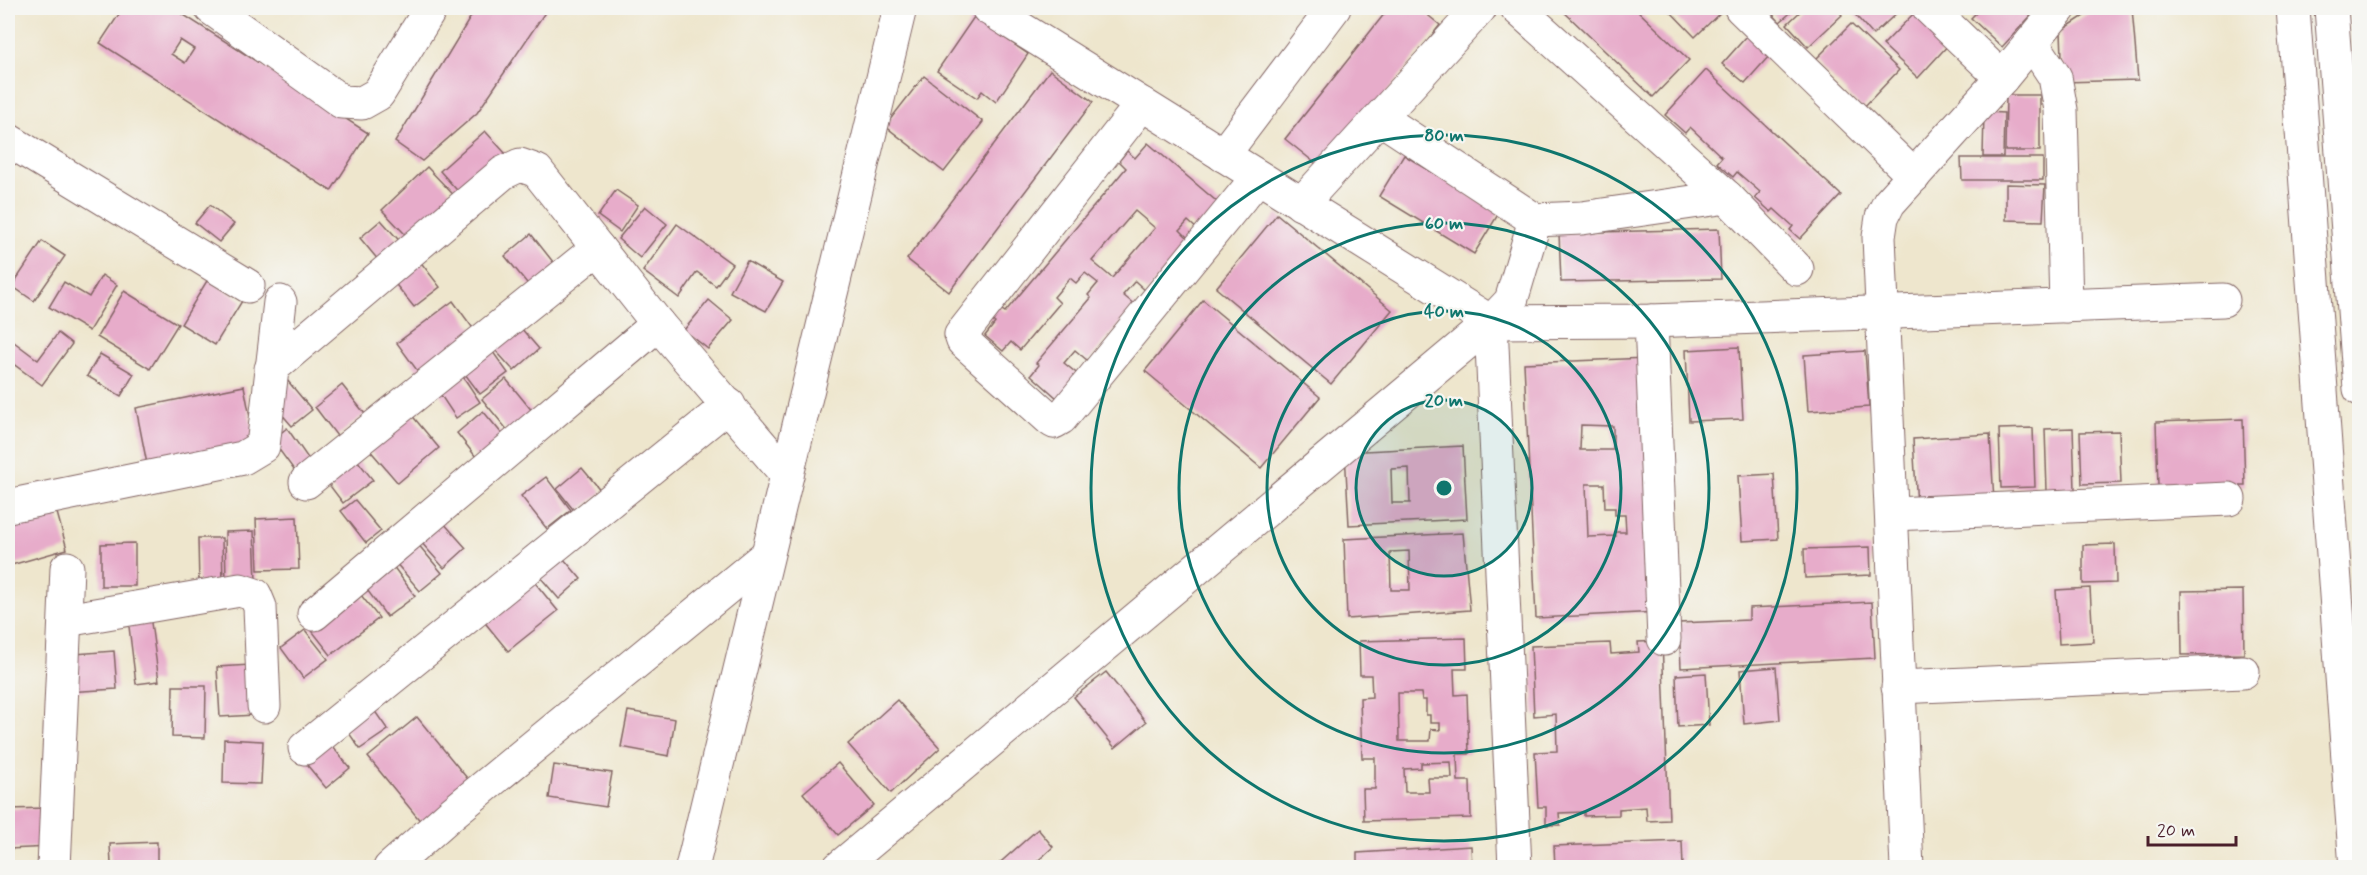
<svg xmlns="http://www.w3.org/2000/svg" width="2367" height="875" viewBox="0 0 2367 875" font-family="Mynerve,sans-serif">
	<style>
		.building { fill: #e7acca; fill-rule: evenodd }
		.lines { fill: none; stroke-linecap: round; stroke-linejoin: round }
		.minor-casing { stroke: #836564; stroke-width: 35 }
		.minor { stroke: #fff; stroke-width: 33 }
		.ring { fill: none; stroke: #0f766e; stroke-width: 3 }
		.centre { fill: #0f766e; stroke: #f6f6f2; stroke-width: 3 }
		.ring-label { font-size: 18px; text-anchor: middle; font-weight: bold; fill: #0f766e; stroke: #f6f6f2; stroke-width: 4.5; stroke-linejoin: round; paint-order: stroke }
	</style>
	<rect width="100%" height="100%" fill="#f6f6f2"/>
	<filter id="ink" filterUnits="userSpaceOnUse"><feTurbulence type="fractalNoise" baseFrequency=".0167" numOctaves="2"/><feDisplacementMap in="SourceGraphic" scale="12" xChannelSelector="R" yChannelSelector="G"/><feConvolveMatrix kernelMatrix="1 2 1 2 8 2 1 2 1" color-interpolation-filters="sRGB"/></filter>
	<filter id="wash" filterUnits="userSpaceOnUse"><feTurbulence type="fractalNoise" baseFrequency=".008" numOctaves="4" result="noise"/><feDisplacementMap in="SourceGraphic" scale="24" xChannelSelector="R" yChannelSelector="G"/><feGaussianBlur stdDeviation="1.35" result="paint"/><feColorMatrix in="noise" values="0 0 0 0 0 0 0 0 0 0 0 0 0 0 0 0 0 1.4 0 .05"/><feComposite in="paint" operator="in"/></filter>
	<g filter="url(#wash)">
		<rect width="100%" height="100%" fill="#eee6cd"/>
		<g id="blocks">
			<!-- building -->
			<g class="building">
				<path d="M123 8H173L368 133 331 191 100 43ZM180 40 194 49 185 63 171 54Z"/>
				<path d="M476 8H548L477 113 422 161 395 142Z"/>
				<path d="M1389 8H1419L1440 25 1325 171 1285 139Z"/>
				<path d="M1560 8H1635L1689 60 1653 97Z"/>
				<path d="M1667 8H1725L1695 37Z"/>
				<path d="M1767 8H1796L1780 22Z"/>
				<path d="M1804 8H1836L1842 15 1808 47 1787 24Z"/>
				<path d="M1852 8H1902L1873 35 1850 9Z"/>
				<path d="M1981 8H2038L2002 47 1971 18Z"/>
				<path d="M2096 8H2132L2138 80 2063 82 2061 31Z"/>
				<path d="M1917 10 1951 42 1918 78 1883 45Z"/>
				<path d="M974 17 1028 54 996 102 982 91 977 98 937 71Z"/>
				<path d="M1851 24 1899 70 1862 109 1815 60Z"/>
				<path d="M1755 27 1777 47 1745 83 1722 64Z"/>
				<path d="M1050 70 1093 102 949 292 907 259Z"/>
				<path d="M1706 70 1841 195 1800 239 1790 230 1793 226 1774 209 1771 212 1755 198 1760 192 1737 172 1733 177 1717 163 1722 157 1690 127 1685 133 1665 115Z"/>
				<path d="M924 76 983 122 944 172 885 126Z"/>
				<path d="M2006 95H2040V151H2005Z"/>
				<path d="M1984 112 2004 113 2003 157H1983Z"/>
				<path d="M485 131 516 165 471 206 440 171Z"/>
				<path d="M1148 143 1222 206 1207 238 1188 221 1180 230 1190 240 1147 292 1135 281 1123 295 1135 305 1088 361 1075 350 1064 363 1086 381 1057 398 1031 375 1039 365 1036 363 1091 298 1088 295 1098 283 1085 273 1076 283 1070 278 1054 297 1060 303 1020 350 1011 342 1003 351 985 336 995 323 987 316 996 306 1005 312 1126 168 1119 161 1127 151 1135 158ZM1135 211 1155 228 1112 278 1092 261Z"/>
				<path d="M1404 155 1499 213 1474 254 1379 196Z"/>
				<path d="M1961 158H2043V180H1962Z"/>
				<path d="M427 167 468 210 423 253 382 210Z"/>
				<path d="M2006 184 2045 185 2043 221 2006 220Z"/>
				<path d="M616 190 638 205 620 232 598 216Z"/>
				<path d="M210 205 234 224 219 242 195 223Z"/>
				<path d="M645 206 667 224 640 258 618 239Z"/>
				<path d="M1277 214 1392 310 1331 384 1216 288Z"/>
				<path d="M381 220 411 254 389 273 360 238Z"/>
				<path d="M677 224 732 264 716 286 697 272 679 298 643 271Z"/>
				<path d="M1719 229 1721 279 1561 282 1559 233Z"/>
				<path d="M531 234 557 267 531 288 505 256Z"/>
				<path d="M42 241 65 256 34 301 12 286Z"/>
				<path d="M419 260 440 287 414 307 393 281Z"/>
				<path d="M747 261 783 282 766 311 730 292Z"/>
				<path d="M102 275 117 285 89 331 49 307 64 282 89 297Z"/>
				<path d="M208 279 242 301 215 345 181 324Z"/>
				<path d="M124 291 178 324 150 369 97 337Z"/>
				<path d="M709 300 733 320 708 349 684 330Z"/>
				<path d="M1203 300 1320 397 1261 468 1145 371Z"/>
				<path d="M453 301 475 331 419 373 397 343Z"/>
				<path d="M514 320 539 349 514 371 489 343Z"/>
				<path d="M58 333 72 344 42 385 8 360V351L14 342 38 360Z"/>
				<path d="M485 341 508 373 480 394 456 362Z"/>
				<path d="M1739 347 1743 419 1689 421 1686 350Z"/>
				<path d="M1865 351 1869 407 1808 411 1804 355Z"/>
				<path d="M100 354 134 374 121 396 87 376Z"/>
				<path d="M1647 358 1659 612 1536 618 1524 363ZM1581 425 1613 426V450H1580ZM1586 484H1604L1605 508H1615V515H1625L1626 532H1615L1616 536 1588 537Z"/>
				<path d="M460 372 480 402 456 418 436 388Z"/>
				<path d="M506 379 533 412 509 432 482 399Z"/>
				<path d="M287 380 312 410 292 426 267 397Z"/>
				<path d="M342 385 365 414 337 436 315 407Z"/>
				<path d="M244 386 255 443 147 464 136 408Z"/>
				<path d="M483 411 507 440 480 462 457 433Z"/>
				<path d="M410 413 439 448 398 483 368 448Z"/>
				<path d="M2243 419 2245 486H2158L2156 422Z"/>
				<path d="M287 428 312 464 297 474 272 440Z"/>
				<path d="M2033 428 2035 487 2001 488 1999 429Z"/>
				<path d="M2073 428 2075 490 2047 491 2045 429Z"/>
				<path d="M2119 431 2121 483 2082 484 2080 432Z"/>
				<path d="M1990 434 1994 501 1917 506 1913 439Z"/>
				<path d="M1463 446 1467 519 1349 525 1345 452ZM1409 468 1410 503H1392L1391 469Z"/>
				<path d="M353 455 373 480 343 503 324 478Z"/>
				<path d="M582 468 602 492 576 513 557 489Z"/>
				<path d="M1774 474 1778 539 1742 541 1738 476Z"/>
				<path d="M546 477 571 510 547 529 521 496Z"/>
				<path d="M355 500 381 531 366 543 341 511Z"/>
				<path d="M56 509 67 549 8 566V522Z"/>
				<path d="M297 517 299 569 258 570 256 519Z"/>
				<path d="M442 521 466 548 444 568 420 541Z"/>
				<path d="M254 531 256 582H226L225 532Z"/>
				<path d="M1463 533 1470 610 1347 619 1344 539ZM1409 551 1410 590H1391L1390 552Z"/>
				<path d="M198 538H222L223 585H199Z"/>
				<path d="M135 543V586H101V544Z"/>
				<path d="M417 543 442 573 420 591 395 562Z"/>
				<path d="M2115 544 2116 583 2083 584V545Z"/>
				<path d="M1870 547 1871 575 1805 578 1804 549Z"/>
				<path d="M563 558 581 579 559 599 541 578Z"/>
				<path d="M390 562 415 596 387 617 362 583Z"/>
				<path d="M532 579 558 611 508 651 482 619Z"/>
				<path d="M2090 588 2093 642 2059 644 2056 590Z"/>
				<path d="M357 590 379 618 331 655 309 627Z"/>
				<path d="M2243 590 2244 654 2182 655 2181 591Z"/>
				<path d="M1872 602 1875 658 1681 668 1679 623 1749 620V608Z"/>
				<path d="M149 608 159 681 136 684 127 610Z"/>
				<path d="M305 630 328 659 303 678 281 648Z"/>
				<path d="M1466 638 1467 669H1454L1455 695 1467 694 1469 754H1457L1458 781H1470L1471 818 1364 821 1363 789H1375V758H1362L1360 698 1372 697 1371 675H1360L1359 641ZM1398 693H1421L1422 700H1426V715H1430V723H1440V730L1431 729 1430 741H1399ZM1451 762 1452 778H1428L1429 792H1405L1404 769 1421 768V763Z"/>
				<path d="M1662 641 1669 820 1647 821 1646 807 1619 809V815L1584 816V812L1559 813 1560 825H1546V807H1538L1535 752 1557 751 1556 714 1534 716 1531 646 1610 643 1611 654 1639 652 1638 642Z"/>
				<path d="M114 651 117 689 65 692 62 655Z"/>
				<path d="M251 665 254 715 220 717 217 667Z"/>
				<path d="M1776 667 1780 720 1744 724 1740 670Z"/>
				<path d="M1106 672 1146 722 1115 748 1074 697Z"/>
				<path d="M1706 673 1709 725 1678 727 1676 675Z"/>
				<path d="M173 686H206L205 738 172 737Z"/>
				<path d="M367 700 388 730 360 749 340 720Z"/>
				<path d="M897 700 940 748 891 793 848 744Z"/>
				<path d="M628 711 675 719 669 756 621 747Z"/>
				<path d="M417 717 471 783 422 823 368 757Z"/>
				<path d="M224 739 263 741 261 784 223 783Z"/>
				<path d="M327 740 350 768 326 788 303 760Z"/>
				<path d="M838 763 874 805 838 835 803 793Z"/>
				<path d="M554 765 612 773 606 807 549 798Z"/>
				<path d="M48 808 50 847 8 849V809Z"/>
				<path d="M1038 829 1053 847 1030 868H994Z"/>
				<path d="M1682 841 1683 868H1555L1554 846Z"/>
				<path d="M157 842V862L111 864 110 844Z"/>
				<path d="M1471 846 1472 868H1357V853Z"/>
			</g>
		</g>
	</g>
	<g filter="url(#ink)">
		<use href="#blocks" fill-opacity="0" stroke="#836564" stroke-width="1.5"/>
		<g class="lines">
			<!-- minor casing -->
			<g class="minor-casing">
				<g id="minor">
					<path d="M211 8 342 102 362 103 378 94 431 8"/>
					<path d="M988 8 1491 322 1515 868"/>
					<path d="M1517 8 1727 197 1797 269"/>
					<path d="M1741 8 1914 176"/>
					<path d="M1929 8 2002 78"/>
					<path d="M2293 8 2356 868"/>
					<path d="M2331 8 2360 389"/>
					<path d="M2032 42 2055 77 2061 110 2066 306"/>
					<path d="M1142 104 961 335 963 341 1051 420 1054 422 1061 418 1258 177"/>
					<path d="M1380 118 1535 220"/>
					<path d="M8 140 248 286"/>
					<path d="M1223 155 1334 8"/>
					<path d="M1301 204 1480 8"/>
					<path d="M1651 321 1664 639"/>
					<path d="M1491 322 1651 321 2223 300"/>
					<path d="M271 369 503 173 520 165 537 171 658 324 787 475"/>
					<path d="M306 482 598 248"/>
					<path d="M8 506 243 458 263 446 280 302"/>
					<path d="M1893 514 2229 499"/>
					<path d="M314 614 658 324"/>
					<path d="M66 620 240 590 255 595 260 607 264 706"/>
					<path d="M1898 687 2243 672"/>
					<path d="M305 748 729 405"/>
					<path d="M54 868 67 568"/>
					<path d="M390 868 451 814 767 555"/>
					<path d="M692 868 900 8"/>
					<path d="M839 868 1491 322 1511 301 1535 220 1582 218 1727 197"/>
					<path d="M1907 868 1879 237 1882 217 1889 203 2002 78 2060 8"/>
				</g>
			</g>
			<!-- minor -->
			<use href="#minor" class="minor"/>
		</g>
	</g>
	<!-- distance rings -->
	<circle cx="1444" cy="488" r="88" fill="#0f766e" fill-opacity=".12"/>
	<g class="ring">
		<circle cx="1444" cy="488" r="88"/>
		<circle cx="1444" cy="488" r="177"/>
		<circle cx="1444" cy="488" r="265"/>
		<circle cx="1444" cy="488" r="353"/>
	</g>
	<circle cx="1444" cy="488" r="9" class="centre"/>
	<g class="ring-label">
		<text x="1444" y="141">80 m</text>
		<text x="1444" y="229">60 m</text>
		<text x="1444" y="317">40 m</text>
		<text x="1444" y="406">20 m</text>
	</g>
	<!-- margin -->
	<rect width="2367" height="875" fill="none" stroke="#f6f6f2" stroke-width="30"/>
	<!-- scale -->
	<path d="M2148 836v9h88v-9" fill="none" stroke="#4a1f2b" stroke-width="3"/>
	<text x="2157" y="836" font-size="18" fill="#4a1f2b" stroke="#f6f6f2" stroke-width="4.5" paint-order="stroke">20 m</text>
</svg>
